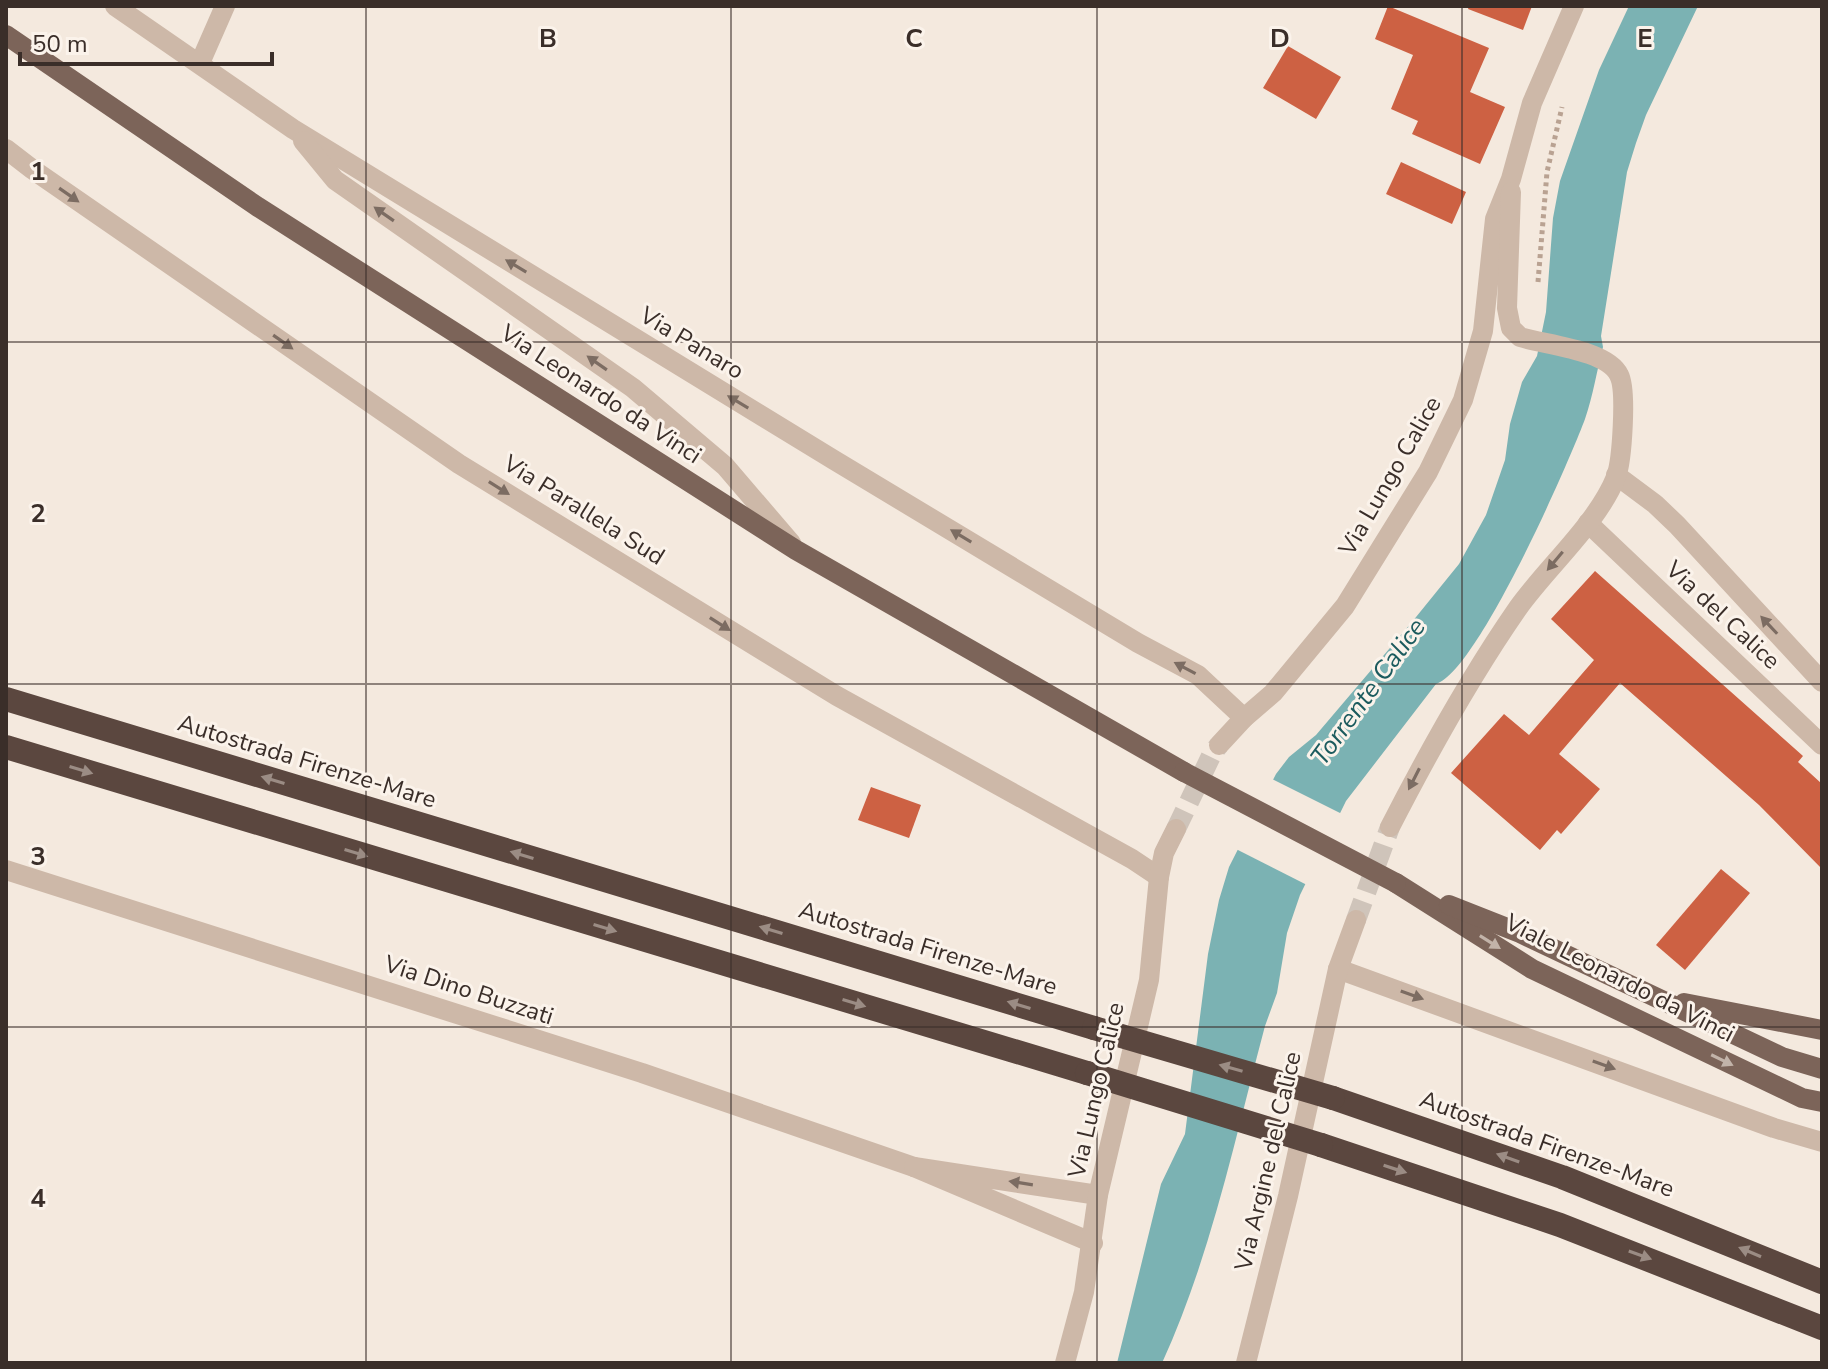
<svg xmlns="http://www.w3.org/2000/svg" width="1828" height="1369" viewBox="0 0 1828 1369" font-family="'Nunito Sans',sans-serif">
	<style>
		.water { fill: #7bb2b3 }
		.pier { fill: #f4e9de }
		.building { fill: #cd6143 }
		.lines { fill: none; stroke-linecap: round; stroke-linejoin: round }
		.minor-tunnel { stroke: #cfc4ba; stroke-width: 20; stroke-dasharray: 20 10; stroke-linecap: butt }
		.path { stroke: #b9a292; stroke-width: 5; stroke-dasharray: 4 4; stroke-linecap: butt }
		.minor { stroke: #cdb8a8; stroke-width: 20 }
		.primary { stroke: #7c6459; stroke-width: 20 }
		.motorway { stroke: #5b473f; stroke-width: 24 }
		.primary-bridge { stroke: #7c6459; stroke-width: 20 }
		.motorway-bridge { stroke: #5b473f; stroke-width: 24 }
		.oneway { fill: #7c6c62 }
		.oneway2 { fill: #9b8c84 }
		.oneway3 { fill: #c2b3a9 }
		.grid { fill: none; stroke: #3a2e29; stroke-width: 2; stroke-opacity: 0.55 }
		.labels { text-anchor: middle; dominant-baseline: central; stroke-width: 6; stroke-linejoin: round; paint-order: stroke }
		.street-label { font-size: 24px; fill: #3a2e29; stroke: #fbf3eb }
		.water-label { font-size: 26px; font-style: italic; fill: #1c5b5e; stroke: #fbf3eb }
		.grid-label { font-size: 26px; text-anchor: middle; font-weight: bold; fill: #3a2e29; stroke: #fbf3eb; stroke-width: 6; stroke-linejoin: round; paint-order: stroke }
	</style>
	<rect width="100%" height="100%" fill="#f4e9de"/>
	<!-- water -->
	<path class="water" d="M1629 6H1698L1646 115 1636 143 1627 172 1601 336 1603 347C1597 370 1593 396 1585 419 1568 465 1477 672 1436 684L1346 801 1300 895 1287 933 1277 993 1265 1026C1235 1138 1211 1256 1162 1363H1117L1161 1184 1185 1134 1208 954 1219 900 1229 867 1276 774 1289 757 1316 735 1412 622 1459 564 1486 515 1505 460 1510 424 1522 382 1537 356 1546 312 1553 218 1560 181 1599 70Z"/>
	<!-- pier -->
	<path class="pier" d="M1270 778 1344 815 1309 886 1234 848Z"/>
	<!-- building -->
	<g class="building">
		<path d="M1388 6 1489 48 1470 92 1505 107 1480 164 1412 134 1418 121 1391 109 1413 55 1375 39Z"/>
		<path d="M1469 6H1532L1523 30 1468 9Z"/>
		<path d="M1288 46 1341 77 1316 119 1263 88Z"/>
		<path d="M1401 162 1466 192 1452 224 1386 194Z"/>
		<path d="M1595 571 1803 756 1798 762 1822 784V869L1759 805 1620 683 1559 754 1600 789 1561 834 1557 830 1540 850 1451 773 1504 714 1529 735 1594 660 1551 619Z"/>
		<path d="M871 787 921 805 909 838 858 820Z"/>
		<path d="M1721 869 1750 893 1685 970 1656 945Z"/>
	</g>
	<g class="lines">
		<!-- minor-tunnel -->
		<g class="minor-tunnel">
			<path d="M1176 829 1212 754 1219 745"/>
			<path d="M1356 920 1390 827"/>
		</g>
		<!-- path -->
		<path class="path" d="M1538 282 1547 172 1562 107"/>
		<!-- minor -->
		<g class="minor">
			<path d="M115 6 293 129 834 460 1138 643 1198 675 1244 718"/>
			<path d="M200 63 225 6"/>
			<path d="M303 141 335 180 633 388 725 466 791 543"/>
			<path d="M6 149 32 169 459 464 837 696 1132 859 1159 877"/>
			<path d="M1616 475 1655 504 1677 525 1822 682"/>
			<path d="M1588 523 1822 745"/>
			<path d="M1219 745 1244 718 1273 693 1345 606 1428 472 1463 400 1483 331 1495 219 1511 179 1532 103 1574 6"/>
			<path d="M1390 827C1428 753 1470 677 1518 608 1548 566 1597 524 1616 477 1622 461 1627 390 1619 375 1607 350 1546 345 1520 337L1511 328 1507 308 1511 192"/>
			<path d="M6 870 642 1073 914 1167"/>
			<path d="M1338 969 1774 1128 1822 1142"/>
			<path d="M1093 1243 914 1167 1098 1195"/>
			<path d="M1065 1363 1084 1292 1098 1195 1149 980 1159 877 1164 853 1176 829"/>
			<path d="M1246 1363 1288 1196 1338 969 1356 920"/>
		</g>
		<!-- primary -->
		<g class="primary">
			<path d="M6 35 258 207 796 550 1184 772"/>
			<path d="M1396 883 1532 969 1802 1098 1822 1102"/>
			<path d="M1449 905 1520 933 1782 1057 1822 1069"/>
			<path d="M1684 1003 1822 1030"/>
		</g>
		<!-- motorway -->
		<g class="motorway">
			<path d="M6 699 1094 1028"/>
			<path d="M6 747 1087 1073"/>
			<path d="M1333 1098 1562 1177 1822 1282"/>
			<path d="M1321 1145 1560 1225 1822 1328"/>
		</g>
		<!-- primary-bridge -->
		<path class="primary-bridge" d="M1184 772 1396 883"/>
		<!-- motorway-bridge -->
		<g class="motorway-bridge">
			<path d="M1094 1028 1333 1098"/>
			<path d="M1087 1073 1321 1145"/>
		</g>
	</g>
	<!-- one-way arrows -->
	<defs><path id="oneway-solid" d="M-6-.8H1V-3.2L6.5 0L1 3.2V.8H-6Z" transform="scale(2)"/></defs>
	<g class="oneway">
		<use href="#oneway-solid" transform="translate(69 195) rotate(35)"/>
		<use href="#oneway-solid" transform="translate(384 214) rotate(-145)"/>
		<use href="#oneway-solid" transform="translate(516 266) rotate(-149)"/>
		<use href="#oneway-solid" transform="translate(283 342) rotate(35)"/>
		<use href="#oneway-solid" transform="translate(597 363) rotate(-145)"/>
		<use href="#oneway-solid" transform="translate(738 402) rotate(-149)"/>
		<use href="#oneway-solid" transform="translate(499 488) rotate(32)"/>
		<use href="#oneway-solid" transform="translate(961 536) rotate(-149)"/>
		<use href="#oneway-solid" transform="translate(1555 561) rotate(130)"/>
		<use href="#oneway-solid" transform="translate(720 624) rotate(32)"/>
		<use href="#oneway-solid" transform="translate(1769 625) rotate(-133)"/>
		<use href="#oneway-solid" transform="translate(1185 668) rotate(-152)"/>
		<use href="#oneway-solid" transform="translate(1414 779) rotate(117)"/>
		<use href="#oneway-solid" transform="translate(1412 995) rotate(20)"/>
		<use href="#oneway-solid" transform="translate(1604 1065) rotate(20)"/>
		<use href="#oneway-solid" transform="translate(1021 1183) rotate(-171)"/>
	</g>
	<g class="oneway2">
		<use href="#oneway-solid" transform="translate(81 770) rotate(17)"/>
		<use href="#oneway-solid" transform="translate(273 780) rotate(-163)"/>
		<use href="#oneway-solid" transform="translate(356 853) rotate(17)"/>
		<use href="#oneway-solid" transform="translate(522 855) rotate(-163)"/>
		<use href="#oneway-solid" transform="translate(605 928) rotate(17)"/>
		<use href="#oneway-solid" transform="translate(771 930) rotate(-163)"/>
		<use href="#oneway-solid" transform="translate(854 1003) rotate(17)"/>
		<use href="#oneway-solid" transform="translate(1019 1005) rotate(-163)"/>
		<use href="#oneway-solid" transform="translate(1231 1068) rotate(-164)"/>
		<use href="#oneway-solid" transform="translate(1508 1158) rotate(-160)"/>
		<use href="#oneway-solid" transform="translate(1395 1169) rotate(18)"/>
		<use href="#oneway-solid" transform="translate(1750 1252) rotate(-157)"/>
		<use href="#oneway-solid" transform="translate(1640 1255) rotate(20)"/>
	</g>
	<g class="oneway3">
		<use href="#oneway-solid" transform="translate(1490 942) rotate(32)"/>
		<use href="#oneway-solid" transform="translate(1722 1060) rotate(26)"/>
	</g>
	<!-- grid -->
	<path class="grid" d="M366 6V1363M731 6V1363M1097 6V1363M1462 6V1363M6 342H1822M6 684H1822M6 1027H1822"/>
	<g class="labels">
		<!-- street labels -->
		<g class="street-label">
			<text transform="translate(692 343) rotate(31)">Via Panaro</text>
			<text transform="translate(601 394) rotate(33)">Via Leonardo da Vinci</text>
			<text transform="translate(1390 476) rotate(-60)">Via Lungo Calice</text>
			<text transform="translate(584 510) rotate(32)">Via Parallela Sud</text>
			<text transform="translate(1723 615) rotate(43)">Via del Calice</text>
			<text transform="translate(307 761) rotate(17)">Autostrada Firenze-Mare</text>
			<text transform="translate(928 948) rotate(17)">Autostrada Firenze-Mare</text>
			<text transform="translate(1620 978) rotate(27)">Viale Leonardo da Vinci</text>
			<text transform="translate(469 990) rotate(18)">Via Dino Buzzati</text>
			<text transform="translate(1096 1090) rotate(-77)">Via Lungo Calice</text>
			<text transform="translate(1547 1144) rotate(20)">Autostrada Firenze-Mare</text>
			<text transform="translate(1268 1161) rotate(-77)">Via Argine del Calice</text>
		</g>
		<!-- water labels -->
		<g class="water-label">
			<text transform="translate(1368 692) rotate(-54)">Torrente Calice</text>
		</g>
	</g>
	<g class="grid-label">
		<text x="548" y="47">B</text>
		<text x="914" y="47">C</text>
		<text x="1280" y="47">D</text>
		<text x="1645" y="47">E</text>
		<text x="38" y="180">1</text>
		<text x="38" y="522">2</text>
		<text x="38" y="865">3</text>
		<text x="38" y="1207">4</text>
	</g>
	<!-- border -->
	<rect width="1828" height="1369" fill="none" stroke="#3a2e29" stroke-width="16"/>
	<!-- scale -->
	<path d="M20 52v12h252v-12" fill="none" stroke="#3a2e29" stroke-width="4"/>
	<text x="32" y="52" font-size="24" fill="#3a2e29" stroke="#fbf3eb" stroke-width="6" paint-order="stroke">50 m</text>
</svg>
